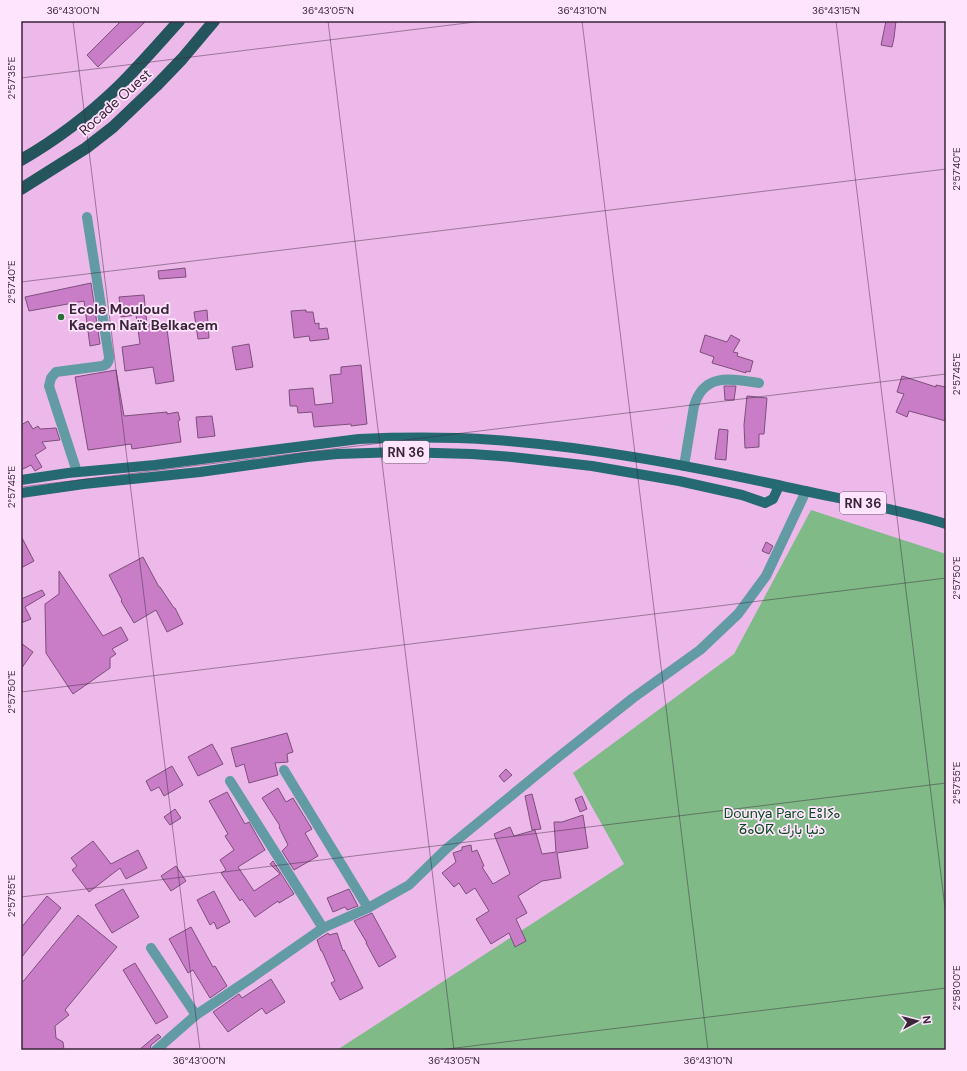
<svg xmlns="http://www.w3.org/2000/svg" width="967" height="1071" viewBox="0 0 967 1071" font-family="'DM Sans',Vazirmatn,'Noto Sans Tifinagh',sans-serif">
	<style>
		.green { fill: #7fba87 }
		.building { fill: #c97dc6; stroke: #7d4f7b }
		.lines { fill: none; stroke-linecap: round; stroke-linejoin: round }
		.minor { stroke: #639ba4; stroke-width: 10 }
		.major { stroke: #256972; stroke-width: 10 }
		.highway { stroke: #24555c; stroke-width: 12 }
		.ticks { fill: none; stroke: #3a2539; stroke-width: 1; stroke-opacity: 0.45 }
		.poi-dot { fill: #296d38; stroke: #ffe4fd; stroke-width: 1.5 }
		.labels { text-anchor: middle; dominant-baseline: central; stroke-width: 3.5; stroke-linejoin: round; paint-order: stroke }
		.shield { fill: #ffe4fd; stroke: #755e74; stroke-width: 1 }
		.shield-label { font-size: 13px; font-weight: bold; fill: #3a2539 }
		.street-label { font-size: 14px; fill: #3a2539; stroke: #ffe4fd }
		.poi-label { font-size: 14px; font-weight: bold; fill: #3a2539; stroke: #ffe4fd; text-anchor: start }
		.park-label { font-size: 14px; fill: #094b1d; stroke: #ffe4fd }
		.neatline { fill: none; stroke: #3a2539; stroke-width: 1.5 }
		.ticks-label { font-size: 10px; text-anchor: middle; fill: #3a2539 }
	</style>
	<rect width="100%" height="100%" fill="#edb9ea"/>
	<!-- green -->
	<path class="green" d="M811 510 946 554V1050H337L624 864 573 773 734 654Z"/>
	<!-- building -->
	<g class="building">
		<path d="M121 21H146L98 67 87 55Z"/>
		<path d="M886 21H896L894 38 892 47 881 45Z"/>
		<path d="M185 268 186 277 159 279 158 271Z"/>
		<path d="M91 283 100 344 90 346 84 301 29 311 25 297Z"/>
		<path d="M144 295 147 325 166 322 174 381 156 384 153 367 125 371 122 347 140 344 136 315 121 317 119 297Z"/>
		<path d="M207 310 209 338 198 339 194 312Z"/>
		<path d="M306 310V312H313L315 324 319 323V329L327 328 329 339 310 341 309 336 294 338 291 311Z"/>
		<path d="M705 335 727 342 731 335 740 340 733 352 738 353 737 356 753 361 750 372 746 371V373L712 363 714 357 700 352Z"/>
		<path d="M249 344 253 367 236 370 232 347Z"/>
		<path d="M361 365 367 424 351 426V424L314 427 312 412 298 413 297 406H290L289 390 313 388 315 405 333 403 330 375 341 374V367Z"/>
		<path d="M116 370 124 416 167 412V414L178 412 180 420 178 421 181 442 132 449 131 444 88 450 75 377Z"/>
		<path d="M902 376 936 387V385L946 387V421L909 411 907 417 896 412 904 394 897 392Z"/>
		<path d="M724 386H736L734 400H725Z"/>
		<path d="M747 396 767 398 764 434H759V447L745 448 744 425Z"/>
		<path d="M212 416 215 436 198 438 196 417Z"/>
		<path d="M28 421 33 429 38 426 40 429 56 428 60 440 42 442 46 448 35 455 42 467 35 471 31 465 21 470V425Z"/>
		<path d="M719 429 728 430 726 460 715 459Z"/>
		<path d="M21 536 34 561 21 568Z"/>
		<path d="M766 542 773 546 769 554 762 551Z"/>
		<path d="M143 557 159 587H160L174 608H175L183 624 167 632 156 610 134 623 121 601 122 600 109 575Z"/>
		<path d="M59 571 103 636 121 627 128 640 112 649 116 654 110 658V668L73 694 46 653 45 604 59 594Z"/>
		<path d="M42 590 45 595 25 607 31 619 21 623V599Z"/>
		<path d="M21 643 33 652 21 669Z"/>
		<path d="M287 733 293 752 287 754 288 762 275 763 278 775 249 783 244 764 236 767 231 748Z"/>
		<path d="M212 744 223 764 198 776 188 757Z"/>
		<path d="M172 766 183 785 164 796 159 787 151 791 146 781Z"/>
		<path d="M506 769 512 775 504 782 499 776Z"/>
		<path d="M278 788 286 802 293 798 312 829 305 833 318 856 294 870 282 851 288 845 279 827 280 826 262 798Z"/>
		<path d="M227 792 245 824 249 822 265 850 238 867 254 891 280 874 270 864 273 861 294 894 279 903 278 901 255 917 242 899 240 901 221 873 226 870 220 860 234 850 225 836 228 834 209 801Z"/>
		<path d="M532 794 541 829 532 830 525 796Z"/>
		<path d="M582 796 587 809 580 812 575 799Z"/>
		<path d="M175 809 181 818 170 825 164 817Z"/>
		<path d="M583 815 588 848 557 853 561 878 542 881 518 896 527 913 516 919 526 941 515 947 509 933 491 944 476 919 489 911 475 888 466 894 459 883 454 887 442 873 456 862 453 853 462 850V847L471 845 472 852 477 850 484 866 482 867 493 884 510 874 494 834 510 827 514 836 535 830 542 854 556 852 554 822H562Z"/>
		<path d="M93 841 111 864 138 850 147 868 126 879 120 868 89 892 72 870 77 866 71 858Z"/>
		<path d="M176 866 186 881 171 891 161 876Z"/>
		<path d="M123 889 139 917 112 933 95 905Z"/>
		<path d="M349 889 358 906 347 910 345 907 333 912 327 898Z"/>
		<path d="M214 891 230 922 217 929 214 922 210 925 197 900Z"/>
		<path d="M47 896 61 908 21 958V928Z"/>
		<path d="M372 913 396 957 379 967 366 943H367L354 921Z"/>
		<path d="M78 915 117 947 65 1010 69 1015 55 1026 56 1038 63 1042 64 1050H21V984Z"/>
		<path d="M191 927 213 967 215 966 227 986 210 998 193 970 188 973 169 939Z"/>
		<path d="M328 933 329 935 337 933 343 951 344 950 363 988 340 1000 331 983 335 981 322 951H321L317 940Z"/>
		<path d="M135 963 168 1017 156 1024 123 970Z"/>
		<path d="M271 979 285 1002 266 1014 262 1008 228 1032 213 1012 239 994 242 998Z"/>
		<path d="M158 1034 161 1037 151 1045 150 1050H139Z"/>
	</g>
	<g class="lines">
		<!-- minor -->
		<g class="minor">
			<path d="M684 466 694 406C704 372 731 379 759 383"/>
			<path d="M77 472 49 386 51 378 56 372 102 366C107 365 109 362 109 357L87 217"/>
			<path d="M284 770 368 908"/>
			<path d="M230 781 323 928"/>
			<path d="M151 948 196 1015"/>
			<path d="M156 1050 196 1015 250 979 323 928 368 908 409 885 446 849 556 759 633 698 700 650 738 614 766 576 806 491"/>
		</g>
		<!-- major -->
		<g class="major">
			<path d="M21 480 68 473 155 465 359 439C405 437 450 437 495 440 590 447 685 465 778 485 834 498 891 507 946 524"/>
			<path d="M21 493 84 484 200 472 307 457 337 454 400 452 472 454 512 457 592 466 679 481 742 495 765 503 773 499 779 486"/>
		</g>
		<!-- highway -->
		<g class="highway">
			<path d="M21 160C56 140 90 114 119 86 140 65 159 43 179 21"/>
			<path d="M21 189 86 148 113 127 156 86 182 59 214 21"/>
		</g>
	</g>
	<!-- ticks -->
	<path class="ticks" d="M73 21 200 1050M328 21 454 1050M582 21 708 1050M836 21 946 916M21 78 483 21M21 282 946 169M21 487 946 374M21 692 946 578M21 897 946 783M439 1050 946 988"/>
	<!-- markers -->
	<circle class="poi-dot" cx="61" cy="317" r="4"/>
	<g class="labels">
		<!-- shield labels -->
		<g class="shield">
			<rect x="383" y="441" width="46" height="22" rx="3"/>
			<rect x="840" y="492" width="46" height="22" rx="3"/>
		</g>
		<g class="shield-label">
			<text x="406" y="452">RN 36</text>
			<text x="863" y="503">RN 36</text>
		</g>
		<!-- street labels -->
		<g class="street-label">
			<text transform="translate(115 102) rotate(-42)">Rocade Ouest</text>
		</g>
		<!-- poi labels -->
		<g class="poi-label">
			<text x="69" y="309">Ecole Mouloud<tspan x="69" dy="16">Kacem Naït Belkacem</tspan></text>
		</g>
		<!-- park labels -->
		<g class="park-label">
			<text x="782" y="813">Dounya Parc ⴹⵓⵏⵢⴰ<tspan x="782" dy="16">ⵒⴰⵔⴽ دنيا بارك</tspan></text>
		</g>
	</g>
	<!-- border -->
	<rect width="967" height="1071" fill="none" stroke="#ffe4fd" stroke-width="44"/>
	<!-- north arrow -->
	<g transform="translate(917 1021) rotate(83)" stroke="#ffe4fd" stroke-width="3" paint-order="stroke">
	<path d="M0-3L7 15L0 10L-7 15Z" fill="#3a2539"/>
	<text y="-6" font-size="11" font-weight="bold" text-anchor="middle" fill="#3a2539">N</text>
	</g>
	<rect x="22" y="22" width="923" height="1027" class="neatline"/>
	<g class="ticks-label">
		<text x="73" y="14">36°43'00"N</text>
		<text x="328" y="14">36°43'05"N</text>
		<text x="582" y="14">36°43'10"N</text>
		<text x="836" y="14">36°43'15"N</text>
		<text transform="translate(11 78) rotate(-90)" y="4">2°57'35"E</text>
		<text transform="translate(956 169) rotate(-90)" y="4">2°57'40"E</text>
		<text transform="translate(11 282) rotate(-90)" y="4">2°57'40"E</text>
		<text transform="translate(956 374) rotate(-90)" y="4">2°57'45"E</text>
		<text transform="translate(11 487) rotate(-90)" y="4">2°57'45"E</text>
		<text transform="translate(956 578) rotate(-90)" y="4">2°57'50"E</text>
		<text transform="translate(11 692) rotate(-90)" y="4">2°57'50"E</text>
		<text transform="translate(956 783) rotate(-90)" y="4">2°57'55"E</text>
		<text transform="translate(11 896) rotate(-90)" y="4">2°57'55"E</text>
		<text transform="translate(956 988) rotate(-90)" y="4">2°58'00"E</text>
		<text x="199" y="1064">36°43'00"N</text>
		<text x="454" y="1064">36°43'05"N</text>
		<text x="708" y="1064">36°43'10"N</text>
	</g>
</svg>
